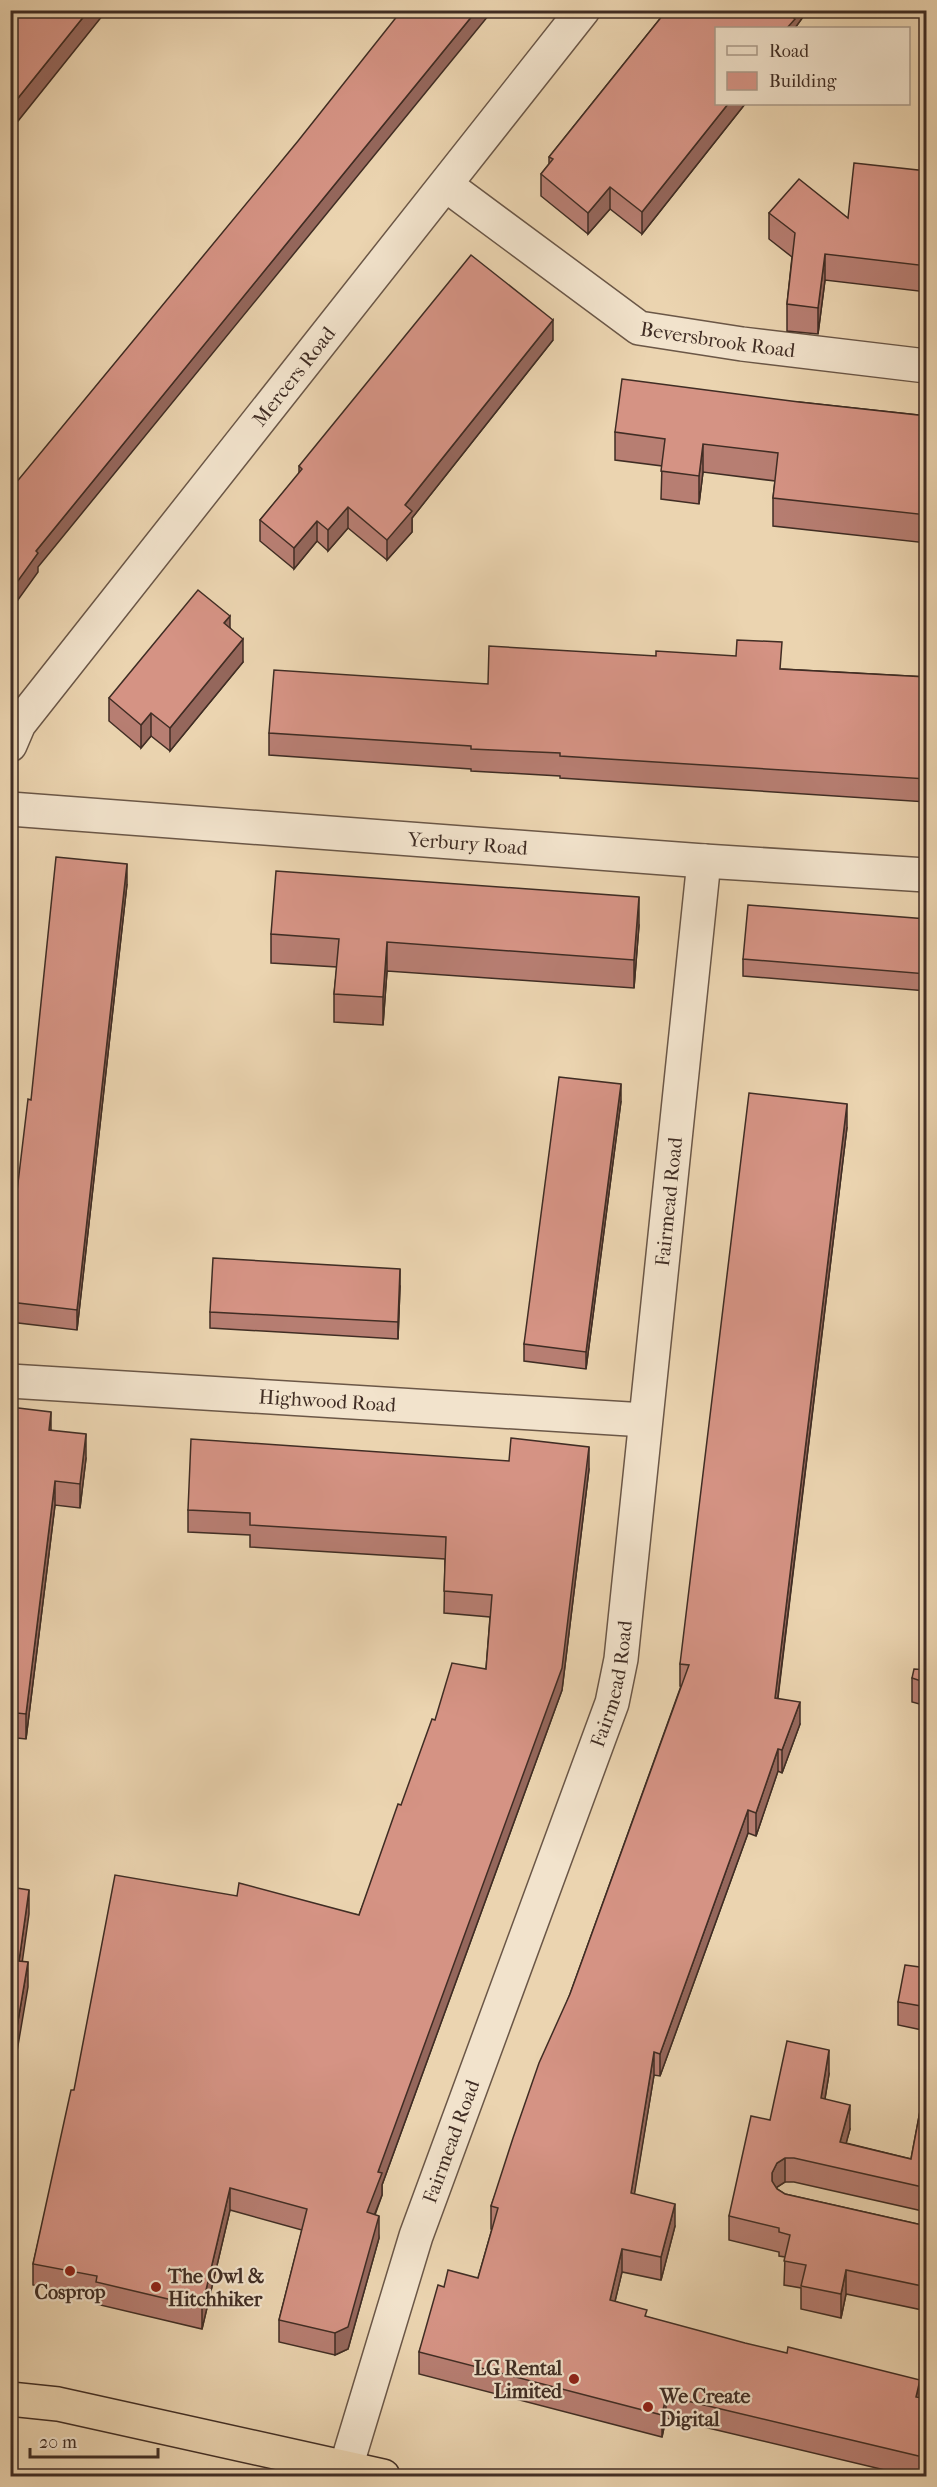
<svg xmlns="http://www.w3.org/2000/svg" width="937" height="2487" viewBox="0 0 937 2487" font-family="'IM FELL French Canon',serif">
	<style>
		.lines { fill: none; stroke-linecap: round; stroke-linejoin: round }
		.minor-casing { stroke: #6b5747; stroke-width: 36 }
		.highway-casing { stroke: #402d24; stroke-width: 36 }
		.minor { stroke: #f2e3cc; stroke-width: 33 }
		.highway { stroke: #ebd4b0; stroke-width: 33 }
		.wall { fill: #b77e72; stroke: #402d24; stroke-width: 1.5 }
		.shaded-wall { fill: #95675c; stroke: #402d24; stroke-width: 1.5 }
		.building { fill: #d59384; stroke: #402d24; stroke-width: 1.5 }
		.poi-dot { fill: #8f2418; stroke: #f2e3cc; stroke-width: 2 }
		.labels { text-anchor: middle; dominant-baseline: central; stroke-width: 4.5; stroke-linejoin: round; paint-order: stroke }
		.street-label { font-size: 20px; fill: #402d24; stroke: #f2e3cc }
		.poi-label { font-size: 20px; font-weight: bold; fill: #402d24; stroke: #f2e3cc; text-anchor: start }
	</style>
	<rect width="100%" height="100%" fill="#ebd4b0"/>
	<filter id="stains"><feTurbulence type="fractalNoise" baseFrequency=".00333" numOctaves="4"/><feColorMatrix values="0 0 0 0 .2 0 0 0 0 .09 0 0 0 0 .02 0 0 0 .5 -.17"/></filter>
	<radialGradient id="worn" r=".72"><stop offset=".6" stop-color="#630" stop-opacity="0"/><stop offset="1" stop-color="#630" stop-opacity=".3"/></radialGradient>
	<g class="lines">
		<!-- minor casing -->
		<g class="minor-casing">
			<g id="minor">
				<path id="s1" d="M446 185 639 328 742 344 926 366"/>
				<path id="s2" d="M10 745 19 724 583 10"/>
				<path id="s3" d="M10 809 704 861 926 875"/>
				<path id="s4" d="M10 1381 645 1420"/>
				<path id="s5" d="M346 2467 416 2236 612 1703 621 1659 704 861"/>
			</g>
		</g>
		<!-- highway casing -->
		<g class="highway-casing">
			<path id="highway" d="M10 2399 58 2404 383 2476"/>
		</g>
		<!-- minor -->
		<use href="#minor" class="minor"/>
		<!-- highway -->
		<use href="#highway" class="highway"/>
	</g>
	<!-- wall -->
	<g class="wall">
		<path d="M667 10H808L795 28 717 104H745L642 234 610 209 588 234 541 196V174L549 164V157Z"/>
		<path d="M927 171V292L825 280 818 334 787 331V304L792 257 769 239V213L848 218Z"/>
		<path d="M553 340 412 518V532L387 560 348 528 328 551 317 541 294 569 260 541V520L299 474V466Z"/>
		<path d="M799 402 927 416V543L773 526V498L775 481 703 472 699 504 661 499 662 466 615 460V432Z"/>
		<path d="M230 628 243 662 170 751 151 736 141 748 109 721V698Z"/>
		<path d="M782 669 927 677V802L560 778V776L471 771V769L269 755V733L488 684Z"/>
		<path d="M127 884 77 1330 10 1322V1250L31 1100Z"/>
		<path d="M927 919V991L743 976V959Z"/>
		<path d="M639 925 634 988 387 971 383 1025 334 1022V994L337 967 271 963V934Z"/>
		<path d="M621 1101 586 1369 524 1361V1344Z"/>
		<path d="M847 1127 778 1698 800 1724 782 1773 778 1771 756 1836 748 1833 660 2076 654 2075 634 2194 675 2226 661 2280 622 2272 615 2301 647 2317 927 2399V2476H910L666 2418 662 2437 419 2374V2352L444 2287 478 2278 492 2229H491V2206L570 1994 681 1686H680V1664Z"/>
		<path d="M400 1286 398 1339 210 1328V1312Z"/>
		<path d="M10 1407 51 1430 86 1458 80 1508 55 1505 26 1739 17 1738Z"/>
		<path d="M589 1469 562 1690 382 2185V2195L375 2215 379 2238 348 2349 335 2355 279 2342V2320L302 2230 230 2210 202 2329 96 2304V2298L33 2285V2264L74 2090 237 1896 359 1915 435 1720 486 1669 490 1617 444 1613 445 1559 250 1547V1535L188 1532V1510Z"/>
		<path d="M927 1670V1706L912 1702V1678Z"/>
		<path d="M927 1968V2031L898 2025V2002Z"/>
		<path d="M829 2074 825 2099 850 2129 846 2143 911 2159 927 2074V2212L794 2182H785L776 2188 785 2194 922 2225H927V2311L846 2294 841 2318 801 2309V2288L784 2285 785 2257 779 2256V2252L729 2240V2216L770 2120Z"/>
	</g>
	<!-- shaded-wall -->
	<g class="shaded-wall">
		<path d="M89 10H107L10 131V108Z"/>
		<path d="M477 10H493L38 567V572L10 611V592L36 551Z"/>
		<path d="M792 10H808L795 28H787L789 14Z"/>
		<path d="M728 104H745L642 234V212Z"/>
		<path d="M610 187V209L588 234V213Z"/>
		<path d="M825 254V280L818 334V308Z"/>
		<path d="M553 320V340L412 518V532L387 560V540L405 505Z"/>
		<path d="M703 444V472L699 504V476Z"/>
		<path d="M348 507V528L328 551V530Z"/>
		<path d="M317 521V541L294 569V548Z"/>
		<path d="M230 616V639L224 623Z"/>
		<path d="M243 639V662L170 751V728Z"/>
		<path d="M151 713V736L141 748V725Z"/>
		<path d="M127 864V884L77 1330V1310Z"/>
		<path d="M639 897V925L634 988V960Z"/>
		<path d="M387 942V971L383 1025V997Z"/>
		<path d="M621 1084V1101L586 1369V1352Z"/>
		<path d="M847 1104V1127L775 1720V1698Z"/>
		<path d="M400 1269V1286L398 1339V1322Z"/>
		<path d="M51 1412V1437L49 1430Z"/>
		<path d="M86 1434V1458L80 1508V1484Z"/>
		<path d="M589 1447V1469L562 1690 382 2185V2195L367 2234V2212L378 2172Z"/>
		<path d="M55 1481V1505L26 1739V1714Z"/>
		<path d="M800 1702V1724L782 1773V1750Z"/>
		<path d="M17 1713V1738L10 1786V1761Z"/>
		<path d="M778 1749V1771L756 1836V1813Z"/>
		<path d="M748 1810V1833L660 2076V2054Z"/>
		<path d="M29 1890V1914L19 1985V1961Z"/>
		<path d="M28 1962V1987L10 2092V2068Z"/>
		<path d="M829 2050V2074L821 2122V2098Z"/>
		<path d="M654 2052V2075L631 2215V2193Z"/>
		<path d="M850 2105V2129L840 2166V2142Z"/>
		<path d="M785 2158V2182L777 2187 772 2196V2173L777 2163Z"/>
		<path d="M230 2188V2210L202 2329V2307Z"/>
		<path d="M675 2204V2226L661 2280V2257Z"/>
		<path d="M379 2216V2238L348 2349 335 2355V2333Z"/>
		<path d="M622 2249V2272L610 2322V2300Z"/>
		<path d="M846 2270V2294L841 2318V2294Z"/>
		<path d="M920 2380V2402L916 2397Z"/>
		<path d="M666 2396V2418L662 2437V2415Z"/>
	</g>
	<!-- building -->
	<g class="building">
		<path d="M10 10H89L10 108Z"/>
		<path d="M402 10H477L36 551 38 553 10 592V490L298 141Z"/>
		<path d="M667 10H792L789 14 795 19 787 28H717V104H728L642 212 610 187 588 213 541 174 553 159 549 157Z"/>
		<path d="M854 163 927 171V266L825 254 818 308 787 304 795 233 769 213 799 179 848 218Z"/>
		<path d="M471 255 553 320 405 505 412 511 387 540 348 507 328 530 317 521 294 548 260 520 302 469 299 466Z"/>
		<path d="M622 379 799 402 927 416V515L773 498 778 453 703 444 699 476 661 471 665 439 615 432Z"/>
		<path d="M198 590 230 616 224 623 243 639 170 728 151 713 141 725 109 698Z"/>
		<path d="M737 640 782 642 780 669 927 677V779L560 756V753L471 749V746L269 733 274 670 488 684 489 646 656 656V651L736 656Z"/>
		<path d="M56 857 127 864 77 1310 10 1302V1250L28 1099 31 1100Z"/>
		<path d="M276 871 639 897 634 960 387 942 383 997 334 994 339 939 271 934Z"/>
		<path d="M748 905 927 919V974L743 959Z"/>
		<path d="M559 1077 621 1084 586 1352 524 1344Z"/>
		<path d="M749 1093 847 1104 775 1698 800 1702 782 1750 778 1749 756 1813 748 1810 660 2054 654 2052 631 2193 675 2204 661 2257 622 2249 610 2300 647 2310 645 2316 745 2343 787 2353 788 2347 920 2380 916 2397 927 2399V2458L666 2396 662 2415 419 2352 438 2285 444 2287 448 2270 478 2278 498 2208 491 2206 513 2138 539 2063 570 1994 689 1665 680 1664Z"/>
		<path d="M213 1258 400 1269 398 1322 210 1312Z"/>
		<path d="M10 1407 51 1412 49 1430 86 1434 80 1484 55 1481 26 1714 17 1713 10 1761Z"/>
		<path d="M511 1438 589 1447 562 1668 378 2172 382 2173 367 2212 379 2216 348 2327 335 2333 279 2320 307 2209 230 2188 202 2307 96 2282 97 2276 33 2264 71 2090H74L115 1875 237 1896 239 1883 359 1915 398 1804 401 1805 432 1719 435 1720 452 1663 486 1669 492 1595 444 1591 446 1537 250 1525V1513L188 1510 191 1439 509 1461Z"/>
		<path d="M914 1669 927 1670V1683L912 1678Z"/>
		<path d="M10 1887 29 1890 19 1961 28 1962 10 2068Z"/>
		<path d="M905 1965 927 1968V2007L898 2002Z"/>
		<path d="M787 2041 829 2050 821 2098 850 2105 840 2142 911 2159 927 2074V2188L794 2158H785L777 2163 772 2173V2181L777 2189 785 2194 922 2225H927V2287L846 2270 841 2294 801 2286 806 2265 784 2261 790 2235 779 2232V2228L729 2216 751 2116 770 2120Z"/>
	</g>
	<!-- markers -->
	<g class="poi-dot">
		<circle cx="70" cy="2271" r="6"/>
		<circle cx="156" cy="2287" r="6"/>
		<circle cx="574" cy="2379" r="6"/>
		<circle cx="648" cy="2407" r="6"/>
	</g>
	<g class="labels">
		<!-- street labels -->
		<g class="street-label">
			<text stroke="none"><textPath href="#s1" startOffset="320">Beversbrook Road</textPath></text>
			<text stroke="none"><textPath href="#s2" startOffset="466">Mercers Road</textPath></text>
			<text stroke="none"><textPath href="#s3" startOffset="459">Yerbury Road</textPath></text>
			<text stroke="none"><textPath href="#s5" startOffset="1314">Fairmead Road</textPath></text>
			<text stroke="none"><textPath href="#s4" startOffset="318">Highwood Road</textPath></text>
			<text stroke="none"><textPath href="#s5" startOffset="828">Fairmead Road</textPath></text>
			<text stroke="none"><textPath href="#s5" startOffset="342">Fairmead Road</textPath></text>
		</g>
		<!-- poi labels -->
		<g class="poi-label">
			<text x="168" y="2276">The Owl &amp;<tspan x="168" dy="23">Hitchhiker</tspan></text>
			<text x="70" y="2292" text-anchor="middle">Cosprop</text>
			<text x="562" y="2368" text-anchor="end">LG Rental<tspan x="562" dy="23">Limited</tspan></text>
			<text x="660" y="2396">We Create<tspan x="660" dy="23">Digital</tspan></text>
		</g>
	</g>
	<!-- margin -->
	<rect width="937" height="2487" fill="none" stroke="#ebd4b0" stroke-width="36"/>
	<rect x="12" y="12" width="913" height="2463" fill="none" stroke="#402d24" stroke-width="3"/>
	<rect x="18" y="18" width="901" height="2451" fill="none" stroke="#402d24" stroke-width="1.5"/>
	<!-- legend -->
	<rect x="715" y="27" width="195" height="78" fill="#f2e3cc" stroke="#ab9a89" stroke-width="1.5"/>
	<rect x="727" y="46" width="30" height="9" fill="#f2e3cc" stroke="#ab9a89" stroke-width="1.5"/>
	<text x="769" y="57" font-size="18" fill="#402d24">Road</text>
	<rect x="727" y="72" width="30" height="18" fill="#d59384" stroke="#ab9a89" stroke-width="1.5"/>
	<text x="769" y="87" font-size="18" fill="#402d24">Building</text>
	<!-- scale -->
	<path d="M30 2448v9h128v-9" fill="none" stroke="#402d24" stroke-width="3"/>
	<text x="39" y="2448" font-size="18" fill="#402d24" stroke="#f2e3cc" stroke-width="4.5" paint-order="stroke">20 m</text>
	<rect width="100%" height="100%" filter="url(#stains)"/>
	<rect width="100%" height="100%" fill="url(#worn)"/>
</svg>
